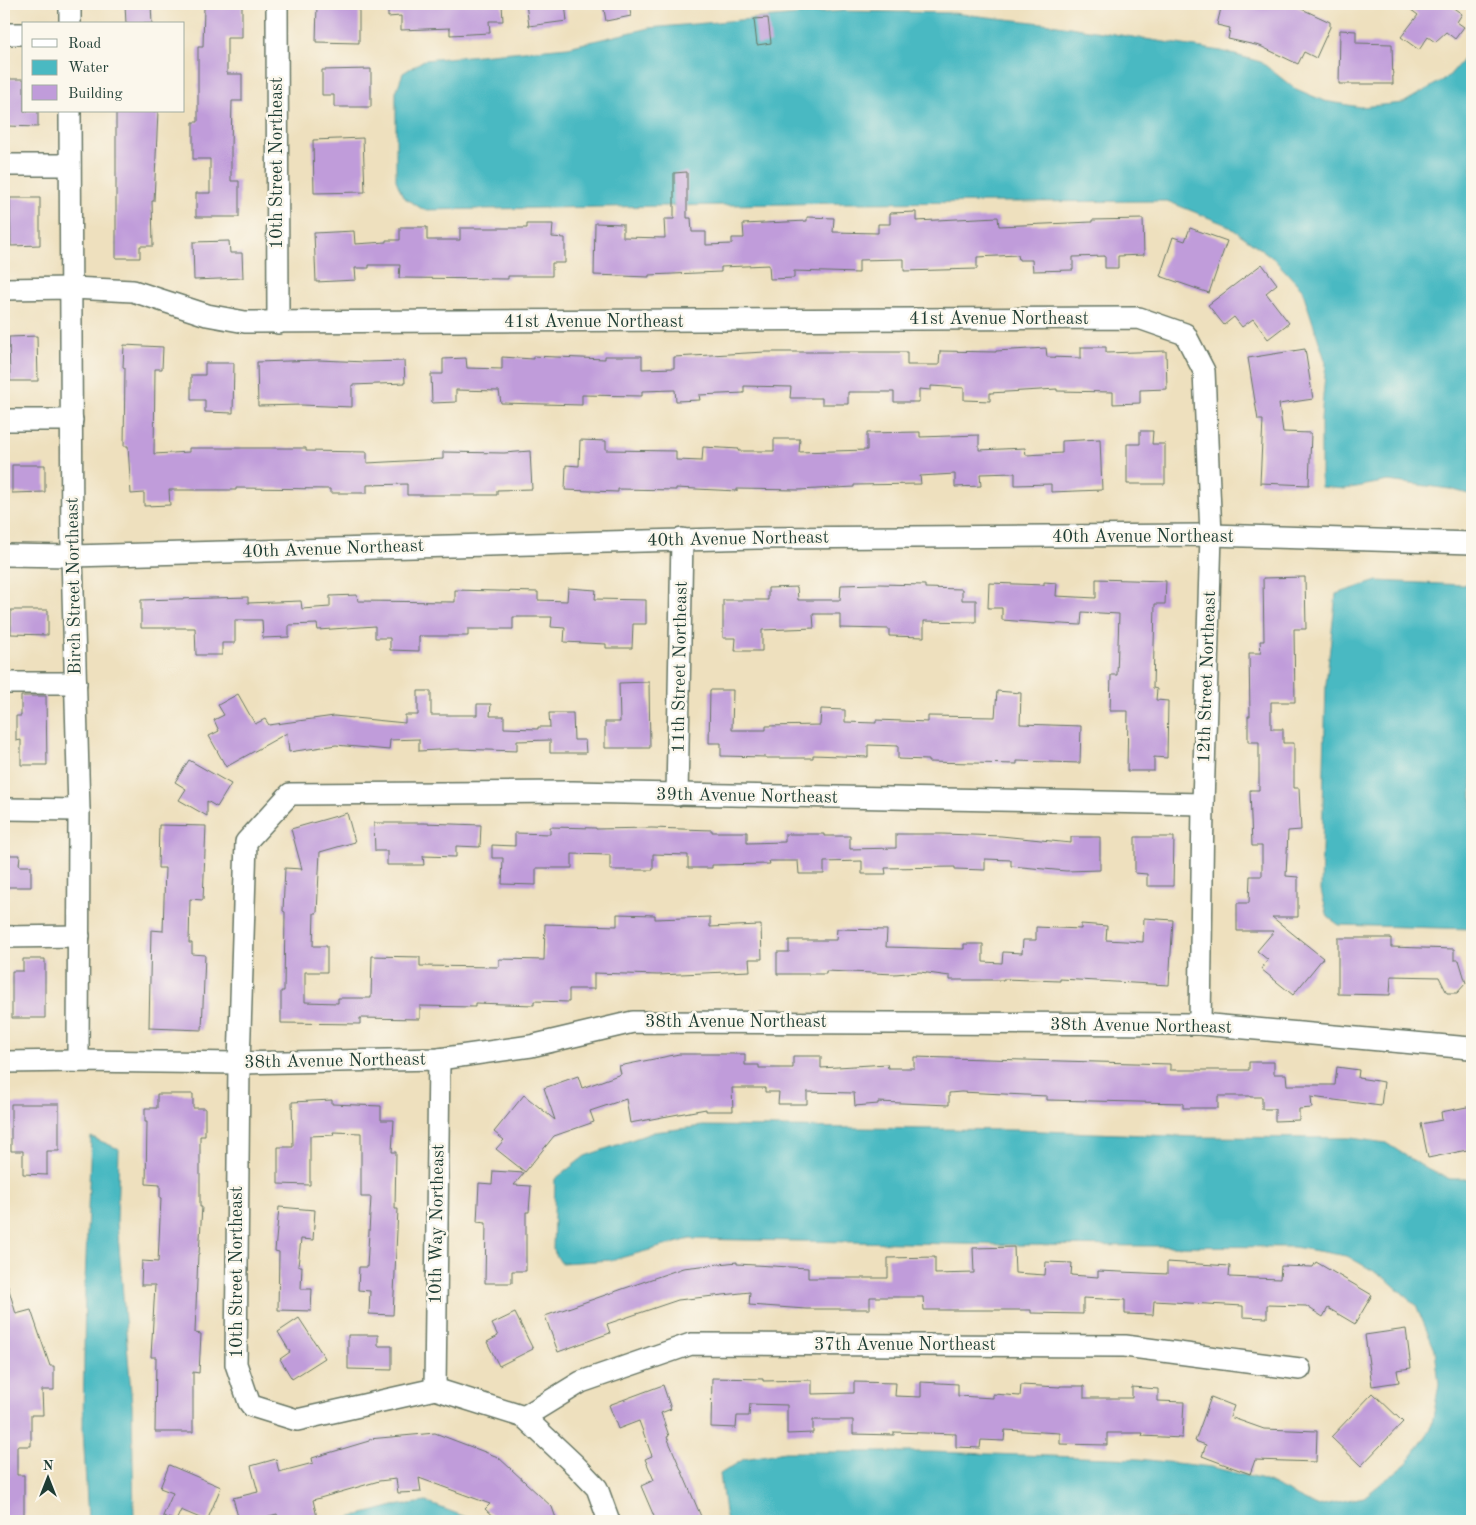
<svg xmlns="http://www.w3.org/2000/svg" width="1476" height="1525" viewBox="0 0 1476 1525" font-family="'Old Standard TT',serif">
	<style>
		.water { fill: #4ab9c2; stroke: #347b7b }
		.building { fill: #c09cda }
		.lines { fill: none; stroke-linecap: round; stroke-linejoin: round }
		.minor-casing { stroke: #677664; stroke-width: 24 }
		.minor { stroke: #fff; stroke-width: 21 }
		.labels { text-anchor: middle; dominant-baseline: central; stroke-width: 5; stroke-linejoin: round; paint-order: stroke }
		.street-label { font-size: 18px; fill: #1f3d34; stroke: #fbf7ec }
	</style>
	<rect width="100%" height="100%" fill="#fbf7ec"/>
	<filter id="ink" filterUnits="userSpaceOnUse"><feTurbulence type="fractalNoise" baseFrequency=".02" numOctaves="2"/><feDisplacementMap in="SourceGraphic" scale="10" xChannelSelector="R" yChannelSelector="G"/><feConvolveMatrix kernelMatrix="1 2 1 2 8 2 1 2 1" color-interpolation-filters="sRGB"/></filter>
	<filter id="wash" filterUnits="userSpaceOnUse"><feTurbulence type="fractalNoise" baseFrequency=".0096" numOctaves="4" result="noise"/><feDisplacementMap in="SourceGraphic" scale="20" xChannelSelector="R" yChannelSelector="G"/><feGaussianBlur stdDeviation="1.12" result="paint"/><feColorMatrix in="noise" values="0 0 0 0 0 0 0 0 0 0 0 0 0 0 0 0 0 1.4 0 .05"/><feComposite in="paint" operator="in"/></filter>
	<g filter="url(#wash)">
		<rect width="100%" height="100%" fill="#eee0be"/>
		<!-- water -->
		<g class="water">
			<path d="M843 11 952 13 1051 24 1221 51 1261 62 1294 88 1324 101 1360 107 1403 103 1448 77 1472 49V495L1450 489 1388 481 1345 489 1321 487V419L1326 363 1302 289 1272 257 1227 225 1167 201 847 203 424 210 403 197 396 180V92L403 73 424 60 568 47 649 28Z"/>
			<path d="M1472 580V929L1339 925 1328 917 1321 891 1326 684 1336 594 1377 581 1463 585Z"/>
			<path d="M703 1126 1017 1130 1197 1137 1351 1138 1386 1143 1422 1166 1450 1179H1472V1521H727L725 1512 720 1474 744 1459 785 1452H931L1139 1459 1212 1467 1263 1480 1317 1506 1364 1497 1407 1463 1431 1429 1439 1384 1435 1350 1416 1305 1384 1277 1347 1256 1294 1247 1012 1245 690 1239 613 1260 561 1263 553 1250 555 1179 585 1156 654 1132Z"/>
			<path d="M91 1137 119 1149 117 1222 132 1405 134 1521H88L83 1429 85 1282Z"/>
			<path d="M426 1502 471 1519 473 1521H337L394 1506Z"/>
		</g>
		<g id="blocks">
			<!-- building -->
			<g class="building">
				<path d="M125 4H151L152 24H126Z"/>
				<path d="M211 4H242V38H227V74H242V101H232L231 147V181H239V217H196V193H210V159H193V122H198V47H203L204 6H211Z"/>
				<path d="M317 4H359V43L316 42Z"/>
				<path d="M388 4H502L503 21H489L490 33 450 35V28L401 30V16L388 17Z"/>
				<path d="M526 4H565L567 21 529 26Z"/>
				<path d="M603 4H629L631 16 606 21Z"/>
				<path d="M1222 4H1291L1330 22V27L1316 58 1304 52 1298 64 1260 46 1228 39 1230 28 1217 25Z"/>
				<path d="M1403 4H1448L1462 14 1457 22 1464 27 1455 39 1446 32 1435 42 1428 37 1419 50 1401 37 1418 15Z"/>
				<path d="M768 18 771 43 757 45 754 19Z"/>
				<path d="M1340 30 1356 31V43L1392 44 1393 84H1339Z"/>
				<path d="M371 69V107H334V95H322V70Z"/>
				<path d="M7 79H24V111H38V127L7 126Z"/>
				<path d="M116 111H158L154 201H152L153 246H140V258H116Z"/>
				<path d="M363 138 365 192 314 193 313 140Z"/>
				<path d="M687 172V218H691L692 232H706V245L732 244V238H744L743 224 807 221V217L834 218 833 232 878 233V224H890V213L916 212V221L998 217 999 226 1092 222V220L1143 219 1144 255 1118 256V268H1105V256L1073 257V270L1033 271 1032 260H1019L1018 255 977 257V269L904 271V259L859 260V273L794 271V278L770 279 769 265 721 267V272L649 275V277L594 275 595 223 623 224V237L665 238 664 219H674V173Z"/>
				<path d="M10 198H40V245L11 246Z"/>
				<path d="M527 224H553L552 237 565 238V263H552V276H508V279L399 278 400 265H369V268H355L356 280 316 282 314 233 354 231 355 244 386 242V240H400V227H427V240H460V228H527Z"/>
				<path d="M1190 228 1227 241 1209 293 1160 276 1173 237 1185 241Z"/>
				<path d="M229 241 230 253H242L243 278 194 280 193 242Z"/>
				<path d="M1262 264 1277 284 1266 293 1289 323 1268 339 1253 319 1242 327 1234 317 1224 325 1208 305Z"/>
				<path d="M37 336 38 381H10L9 337Z"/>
				<path d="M124 345 163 347 162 369H155L154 454 189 452V448H306V451L367 452V463L443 459V452L504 453 530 451 532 489 497 490V495H407V484L367 485V493H330V489L236 488V490H169L170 505 144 506V493L131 494 128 446H124L125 368 123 367Z"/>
				<path d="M1081 347H1106V353L1166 351 1167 389 1140 390V403L1113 404V392L1057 391V389L990 393V401L964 400V388L931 386V390L919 389V402H894V392H848V404H822V398H790L791 387 744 386V393L699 395 700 400 676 401 675 390 642 391V396L582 395V405L501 403 499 391 456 390V402L432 403 431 374H443V359L466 358 467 368 502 369V357L533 359V356L605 359V356H642V369L674 368V357L765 352H907V365H939L940 351 996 352V351L1046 348 1047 357 1081 358Z"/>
				<path d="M1305 349 1313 399 1279 404 1283 432 1311 433 1309 485 1260 483 1263 420H1258L1248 358Z"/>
				<path d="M319 360 366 362 404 361 405 383 352 385V407L302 405 258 406 257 362Z"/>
				<path d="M205 363H234L233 413 205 412V400H191V375H205Z"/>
				<path d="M1140 431H1153L1152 444H1165V484H1127V444H1140Z"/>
				<path d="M920 432V437L979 435V450L1025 448 1026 455 1062 453V441L1100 439 1102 490 1051 492V484L1015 485V473L980 474 981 486 955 487V474L920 476 921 484 854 485V487L799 490 737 489V491L676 488V490L618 489V492L565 490 566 465 579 466 580 440 606 441V450L676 451V460L702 461 703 447 739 449 738 451H774V439H800L799 452 867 450V433Z"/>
				<path d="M12 465H45V492L12 493Z"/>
				<path d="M1305 577 1306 629H1294L1295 702H1271V729H1283V743H1294V788H1299L1301 830 1288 831 1286 876 1298 877V917H1272L1323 958 1293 995 1261 969 1268 960 1257 951 1274 931H1237V903H1249L1250 876H1262V846H1252L1250 790H1259V742H1248V716H1250L1249 653H1261L1260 641H1264L1263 578Z"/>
				<path d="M1096 579 1166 581 1165 604H1155L1153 688 1157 689 1156 700 1168 701 1167 758 1154 757V771H1127L1128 711H1110L1111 675H1117L1119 614 1082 612 1081 625 1042 623 1002 620V608H988L989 583 1044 585V582L1057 583 1056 596 1096 598Z"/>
				<path d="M878 584 925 585V588L962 589V600H976V622L924 621V637L889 636V629L840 628V614H813L814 628 762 630V651H735L736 638H723V600H768V588L797 587 798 600H840L841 585Z"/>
				<path d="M568 588 596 590 595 599 646 600V624H633L632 648H606V644L564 642 565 628 551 627 552 617H513V629H468V636H419V651L390 650V638H375V626L318 630 317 624 289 625V637L263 638 262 620H235V643H222V655H196L195 628H141V600L248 597V603L301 601 302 609 330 607V596L357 595 358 601 455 602V590L538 592V600L567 601Z"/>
				<path d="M11 610H48V635L11 634Z"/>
				<path d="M649 682 650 748H605V722H620L619 683Z"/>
				<path d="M710 690H733L732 730H766V726L820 725 821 709 845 710V722L876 723V720L928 722V716L995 717 997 691 1021 693 1020 724 1081 726 1080 763 1017 761V764L928 762V760L898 759V746L868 745V757L813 755V758H766V757L721 756V743H709Z"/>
				<path d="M418 691H431V715H477V704H491L490 716H504V728L538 729V727H550L549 713H573L574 740H585L586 753H550V740L517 741V751L457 749 419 751V739L390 740 389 750 336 745 289 752 287 733 226 767 209 736 219 731 214 720 224 715 218 705 238 694 255 724 265 719 269 725 334 716 405 723V715H418Z"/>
				<path d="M21 696H46L47 765H21V740L16 741V716H21Z"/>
				<path d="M189 760 231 784 217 807 207 801V816L179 800 186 789 175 782Z"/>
				<path d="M347 813 355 842 320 852 317 913H314L313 946H327V972H305V1002L338 1003V998H371L372 956 420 957V966L499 967V959L544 960 545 924 617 926V914L655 915V919L710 917V927L761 925 762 959H749L750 971 658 975 594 973V989H569V1002L534 1001V1005L475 1003V1007L420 1006V1019L360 1018V1024L281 1023V991H284L285 912 283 911 285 868 302 869 291 829Z"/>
				<path d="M374 823H423L481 825 480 847 456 846V857L423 856 424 865H387V851H375Z"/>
				<path d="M159 825 206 826 203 900 190 899 189 943H192V954L205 955 202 1030 149 1028 151 930 163 931 165 868H158Z"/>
				<path d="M550 827 596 828V829L652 828 712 830V832H747V843L785 842V834H824V836H850V849L896 848V834H942L1001 836 1071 843V837H1100V870L1066 871 1011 866V860L985 859V870L955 869V867L885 868 886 874H862V861L824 862V874H799L798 861H769L770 864 712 865V868H688V855L653 854V870H610V855L572 854V868H536V885L502 884 503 858H492V845L515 846V833L550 834Z"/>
				<path d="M1135 837H1174L1173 886H1147V874L1135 873Z"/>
				<path d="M4 855H20L19 866H31V887H4Z"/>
				<path d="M1144 918 1173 920 1169 985 1060 979V981L1003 979V980H950V976L920 972 895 974 826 971V974H777V952H789V940H836L837 929 887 930 886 947 964 949V944H983V962L1002 963 1003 952 1022 953 1023 940H1036V927L1081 929V924L1107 926 1106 940 1143 942Z"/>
				<path d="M1338 938H1391V947L1454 949V960H1459L1466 983 1457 993H1447L1439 977 1391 976 1390 995 1338 994Z"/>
				<path d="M23 959H45V1018H12V971H23Z"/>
				<path d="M679 1054H745V1065H759V1068H793V1056H821V1068L887 1064 888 1068H914V1057L1170 1064V1070H1249V1062H1274V1074H1286L1287 1085H1335L1337 1067 1359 1070 1358 1078 1384 1082 1381 1106 1311 1097 1312 1108 1299 1109V1120L1275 1121V1109H1262V1097H1250V1096H1218V1108H1183V1103L1047 1100V1096L961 1092 949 1093V1105L878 1102V1104L855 1106 854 1093 807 1092V1104H778L779 1092H765V1088H732L733 1111H706V1109L630 1123 626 1099 590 1111 594 1122 554 1136 525 1172 496 1149 504 1140 494 1132 524 1095 555 1120 544 1088 578 1076 582 1088 621 1074 619 1066Z"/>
				<path d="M157 1094H193V1108H205V1136H200V1207H202L199 1254H198L195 1333 201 1334 199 1373 193 1372V1432H155L156 1357H151L155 1285H141L142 1261 158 1262 161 1198H160V1185L146 1184 147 1122H145V1108H157Z"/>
				<path d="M332 1100V1104L381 1106V1120H394L392 1152H396L395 1209H398L393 1315 369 1314 370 1291 358 1290 359 1267H367L371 1197H361V1133L333 1132 334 1135 310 1136V1185L278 1184V1147H293L292 1102Z"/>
				<path d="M11 1104H59V1151H47V1175L23 1174V1151H11Z"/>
				<path d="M1472 1106V1149L1428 1158 1421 1124 1442 1120 1441 1112Z"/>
				<path d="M493 1171 524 1173 514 1185 531 1186 529 1212H526V1271H512V1283H485L486 1223 477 1222 479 1183 492 1184Z"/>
				<path d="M279 1207 315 1210 313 1240 301 1239 298 1266H302L301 1289H312L311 1311 278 1310 279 1252 275 1251Z"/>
				<path d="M1014 1247 1015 1273 1045 1275 1046 1262 1072 1263 1071 1275 1098 1277V1271L1167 1274V1262L1230 1266 1229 1277 1280 1279 1281 1266 1313 1267 1316 1262 1372 1295 1355 1324 1328 1308 1323 1317 1306 1306 1267 1305V1318L1243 1317V1306L1154 1301 1153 1315 1125 1314V1300L1083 1298V1314L1031 1313V1310H924L923 1297H870V1309H806L749 1305 750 1292 678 1300 607 1324 610 1333 558 1352 545 1316 683 1268 737 1262V1264L808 1268V1278H888V1258L935 1257V1274L974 1273 973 1248Z"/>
				<path d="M7 1283 16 1314 31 1310 50 1366H54V1390H42L43 1415H31V1446H17V1475H24V1521H4V1284Z"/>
				<path d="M515 1313 533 1349 499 1366 487 1342 498 1336 492 1324Z"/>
				<path d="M299 1318 325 1358 292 1379 280 1359 290 1352 278 1332Z"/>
				<path d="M1406 1329 1411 1368 1397 1370 1399 1382 1372 1386 1365 1335Z"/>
				<path d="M348 1335H378V1346H392V1370L348 1369Z"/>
				<path d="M712 1378 763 1379V1381L812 1380V1394L854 1393V1382L896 1383 895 1396 921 1397V1382L958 1384V1396L993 1398V1394L1020 1396 1021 1385 1060 1387V1386H1084V1398H1132V1387L1158 1389V1401L1184 1402 1182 1438 1142 1436 1143 1433H1107V1445L1060 1444V1433L1005 1430 1004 1441 981 1440 980 1448 956 1447V1434L894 1432V1435L853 1434V1420H813V1433L787 1434V1405L750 1404 749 1416H737L736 1428 711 1427Z"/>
				<path d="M663 1385 671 1409 661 1413 669 1436 667 1437 703 1521H656L641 1486 654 1480 645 1459 652 1456 639 1421 618 1429 609 1405Z"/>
				<path d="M1373 1393 1403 1422 1361 1466 1331 1437Z"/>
				<path d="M1211 1397 1234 1406 1230 1417 1264 1429 1317 1431 1316 1462 1255 1460 1250 1474 1202 1456 1206 1445 1195 1441Z"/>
				<path d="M435 1433 498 1457 552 1507 557 1521H498L485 1509 490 1504 419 1478 421 1492 398 1493 396 1479 379 1481 313 1500 317 1517 302 1521H279L277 1514 250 1521H239L233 1498 258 1492 251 1466 276 1459 279 1472 313 1463 312 1458 369 1441V1439Z"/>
				<path d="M169 1465 221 1487 207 1521 181 1510 176 1521 163 1516 173 1493 160 1488Z"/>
			</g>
		</g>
	</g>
	<g filter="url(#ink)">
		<use href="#blocks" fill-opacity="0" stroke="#677664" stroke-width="1"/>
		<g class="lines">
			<!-- minor casing -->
			<g class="minor-casing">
				<g id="minor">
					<path d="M70 4V24"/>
					<path d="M277 4 278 323"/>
					<path d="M4 34H24"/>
					<path d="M70 111 72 556 79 810 78 1061"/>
					<path d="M4 165H70"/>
					<path d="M4 289 72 288 133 291 207 315 245 322 1139 318 1185 334 1204 371 1211 535 1203 804 1200 1024"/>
					<path d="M4 420H72"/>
					<path d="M4 555 72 556 757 538 1211 535 1472 543"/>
					<path d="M4 683H76"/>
					<path d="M677 795 682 539"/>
					<path d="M4 809 79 810"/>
					<path d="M4 937 79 936"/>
					<path d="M4 1062 78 1061 239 1063 439 1059 531 1046 633 1022 1200 1024 1470 1048"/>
					<path d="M435 1389 439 1059"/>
					<path d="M524 1417 581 1382 691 1344 1125 1346 1300 1369"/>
					<path d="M609 1521 597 1488 575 1465 524 1417 435 1389 297 1420 252 1406 249 1402 236 1364 239 1063 246 842 290 794 572 792 1203 804"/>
				</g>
			</g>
			<!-- minor -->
			<use href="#minor" class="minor"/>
		</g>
	</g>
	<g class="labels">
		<!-- street labels -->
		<g class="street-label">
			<text transform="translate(277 163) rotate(-90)">10th Street Northeast</text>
			<text x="999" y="319">41st Avenue Northeast</text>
			<text x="594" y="322">41st Avenue Northeast</text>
			<text x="1143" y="537">40th Avenue Northeast</text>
			<text transform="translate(738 539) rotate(-1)">40th Avenue Northeast</text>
			<text transform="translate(333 549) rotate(-2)">40th Avenue Northeast</text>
			<text transform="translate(74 586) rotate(-91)">Birch Street Northeast</text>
			<text transform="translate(680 667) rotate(-89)">11th Street Northeast</text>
			<text transform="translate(1207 677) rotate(-88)">12th Street Northeast</text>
			<text transform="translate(747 796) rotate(1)">39th Avenue Northeast</text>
			<text x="736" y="1022">38th Avenue Northeast</text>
			<text transform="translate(1141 1026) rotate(1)">38th Avenue Northeast</text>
			<text transform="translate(335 1061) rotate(-1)">38th Avenue Northeast</text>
			<text transform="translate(437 1224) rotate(-89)">10th Way Northeast</text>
			<text transform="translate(237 1272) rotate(-90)">10th Street Northeast</text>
			<text x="905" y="1345">37th Avenue Northeast</text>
		</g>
	</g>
	<!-- margin -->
	<rect width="1476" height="1525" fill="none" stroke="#fbf7ec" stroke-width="20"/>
	<!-- legend -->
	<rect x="22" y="22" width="162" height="90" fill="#fbf7ec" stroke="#a3ada2"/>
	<rect x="32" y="39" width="25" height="8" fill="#ffffff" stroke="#a3ada2"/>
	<text x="68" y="48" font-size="15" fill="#1f3d34">Road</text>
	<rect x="32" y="60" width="25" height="15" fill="#4ab9c2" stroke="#a3ada2"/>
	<text x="68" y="72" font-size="15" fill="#1f3d34">Water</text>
	<rect x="32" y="85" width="25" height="15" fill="#c09cda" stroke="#a3ada2"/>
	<text x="68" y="98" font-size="15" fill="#1f3d34">Building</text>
	<!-- north arrow -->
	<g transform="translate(48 1478)" stroke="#fbf7ec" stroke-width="4" paint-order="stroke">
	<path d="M0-4L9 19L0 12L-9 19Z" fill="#1f3d34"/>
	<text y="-8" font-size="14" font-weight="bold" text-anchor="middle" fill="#1f3d34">N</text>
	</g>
</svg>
